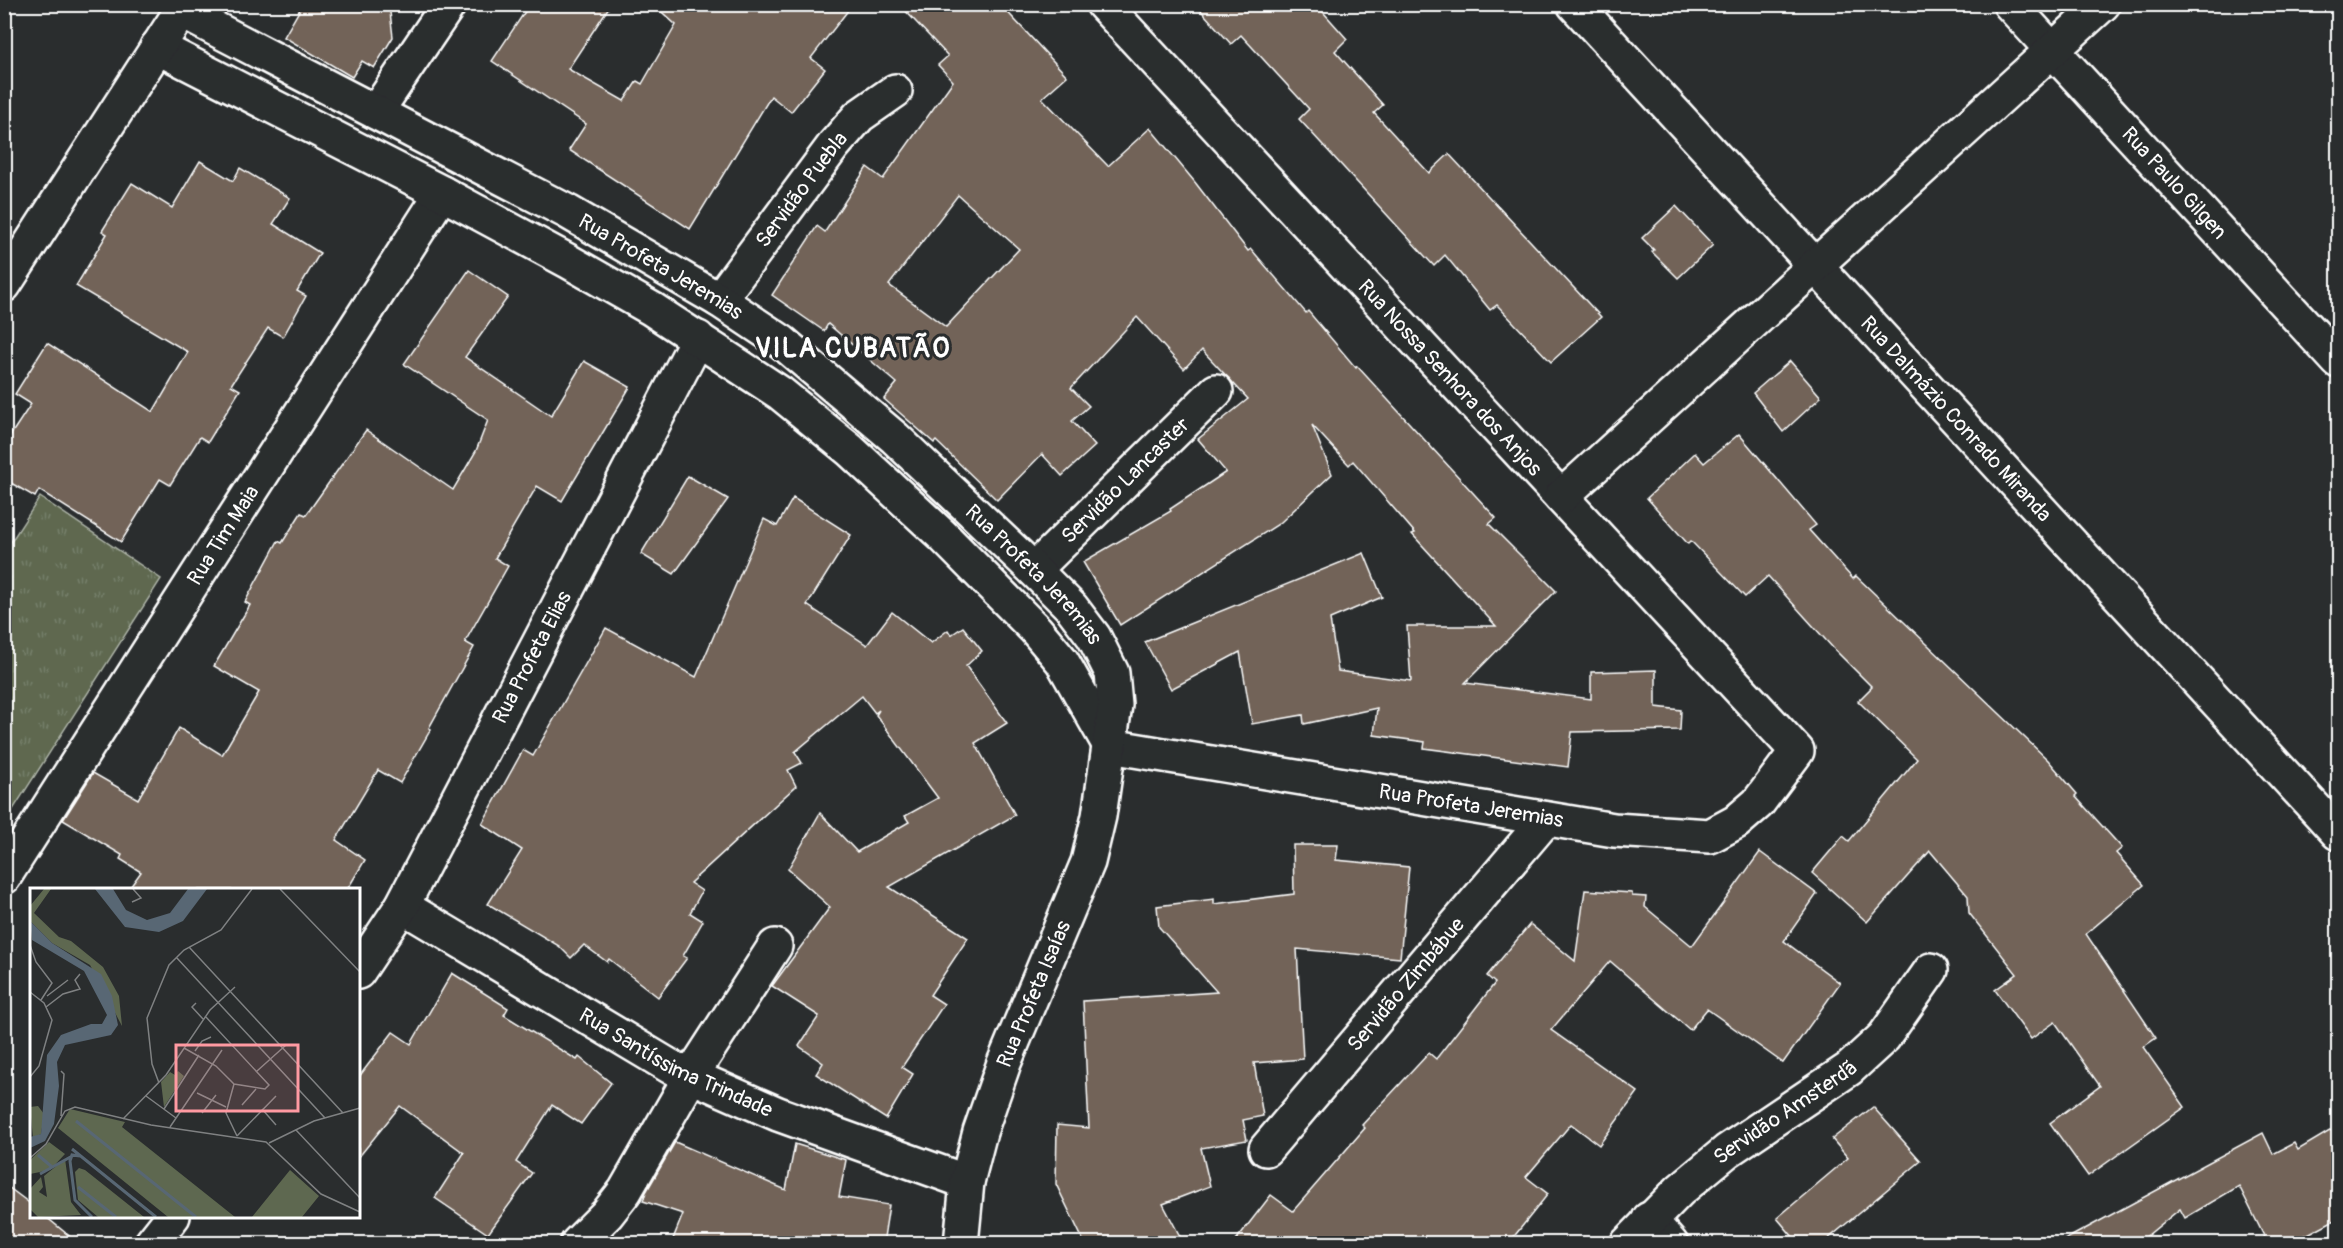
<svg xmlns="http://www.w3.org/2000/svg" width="2343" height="1248" viewBox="0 0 2343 1248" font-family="Pangolin,sans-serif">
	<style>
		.park { fill: url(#park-tufts); stroke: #aeb4a8; stroke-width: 1.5 }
		.building { fill: #726458; stroke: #fff; stroke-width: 1.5; fill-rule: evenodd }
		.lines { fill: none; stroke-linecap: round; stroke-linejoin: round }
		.minor-casing { stroke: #fff; stroke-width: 38 }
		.tertiary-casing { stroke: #fff; stroke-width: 38 }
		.minor { stroke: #2a2d2e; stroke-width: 33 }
		.tertiary { stroke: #2a2d2e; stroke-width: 33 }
		.labels { text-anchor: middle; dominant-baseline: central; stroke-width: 6; stroke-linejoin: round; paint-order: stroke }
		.street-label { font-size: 21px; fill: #fff; stroke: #2a2d2e }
		.district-label { font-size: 27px; font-weight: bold; letter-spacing: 1.5px; fill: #fff; stroke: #2a2d2e }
		.inset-river { fill: none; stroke: #586774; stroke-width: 3 }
		.inset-road { fill: none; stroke: #7f8182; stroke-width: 1.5 }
		.view { fill: #ff9aa2; fill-opacity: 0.15; stroke: #ff9aa2; stroke-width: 3 }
		.inset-edge { fill: none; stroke: #fff; stroke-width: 3 }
	</style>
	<defs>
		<pattern id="park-tufts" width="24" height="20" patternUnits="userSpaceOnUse" patternTransform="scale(1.5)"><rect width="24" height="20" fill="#5e6850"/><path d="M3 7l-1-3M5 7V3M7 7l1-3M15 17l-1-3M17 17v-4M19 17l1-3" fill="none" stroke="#767f6a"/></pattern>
	</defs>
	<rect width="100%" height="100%" fill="#2a2d2e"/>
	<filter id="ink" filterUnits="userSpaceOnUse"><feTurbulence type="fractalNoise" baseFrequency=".0167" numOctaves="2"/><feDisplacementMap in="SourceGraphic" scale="12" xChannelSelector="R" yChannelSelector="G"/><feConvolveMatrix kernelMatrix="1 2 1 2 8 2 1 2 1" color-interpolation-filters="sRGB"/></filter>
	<g filter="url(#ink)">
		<!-- park -->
		<path class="park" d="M40 497 161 579 5 822V551Z"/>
		<!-- building -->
		<g class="building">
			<path d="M303 4H389L393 37 374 68 362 61 352 77 284 37Z"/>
			<path d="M530 4H611L568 69 624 101 637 81 642 84 676 25 653 4H853L811 58 825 69 791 112 771 96 690 229 569 150 586 124 492 61Z"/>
			<path d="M899 4H1000L1067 76 1042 98 1108 166 1150 128 1194 181 1248 251 1251 249 1306 313 1308 311 1356 368 1357 366 1496 518 1489 524 1556 591 1465 683 1591 699V672L1656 670V707L1681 710 1680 730 1572 732 1568 767 1424 748 1425 742 1374 735 1377 708 1304 724 1303 715 1252 724 1240 652 1171 689 1145 642 1364 553 1382 597 1330 619 1338 671 1411 681 1407 626H1496L1412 534 1415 533 1353 461 1349 465 1312 425 1332 474 1280 523 1120 625 1083 562 1171 511 1170 509 1226 472 1198 439 1248 399 1202 350 1184 369 1137 317 1071 388 1089 406 1072 421 1095 446 1062 476 1042 454 997 500 936 441 934 443 884 399 897 383 828 324 824 331 772 295 817 226 825 232 867 167 883 179 953 81 938 65 948 56ZM958 195 1019 249 946 327 889 285Z"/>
			<path d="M1195 4H1316L1347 39 1335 51 1383 105 1374 113 1429 173 1449 154 1601 317 1551 362 1497 305 1490 310 1445 255 1434 266 1299 119 1309 109 1241 35 1231 44Z"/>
			<path d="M200 161 233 181 240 168 290 198 273 224 320 253 297 291 306 296 283 337 268 328 231 385 240 390 208 442 200 437 170 485 160 479 121 542 39 490 35 497 4 479V445L31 404 15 394 47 343 153 412 188 352 76 286 107 234 102 231 132 183 172 208Z"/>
			<path d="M1676 206 1713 245 1678 278 1652 252 1654 250 1642 238Z"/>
			<path d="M469 270 508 297 465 357 551 416 584 361 630 387 562 501 537 486 495 558 508 566 465 642 474 647 429 728 431 729 400 783 378 770 336 840 365 860 347 890H128L141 872 120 859 122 855 63 820 93 773 138 799 179 728 222 755 259 692 214 666 250 605 245 602 278 541 282 543 301 513 306 515 366 430 453 490 476 451 488 420 404 364Z"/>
			<path d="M1790 361 1821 397 1783 432 1753 393Z"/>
			<path d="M1739 434 1816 525 1809 530 1853 579 1856 576 2048 760 2077 794 2075 796 2122 848 2116 853 2144 885 2086 934 2156 1038 2143 1047 2185 1107 2088 1176 2050 1123 2100 1086 2055 1022 2031 1039 1995 990 2017 974 1969 913 1968 896 1930 851 1867 922 1812 873 1843 836 1849 841 1917 759 1858 701 1872 687 1833 648 1768 576 1745 597 1691 541 1688 544 1647 498 1695 453 1704 463Z"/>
			<path d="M688 476 728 499 674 574 641 554Z"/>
			<path d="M793 498 851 535 807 605 867 645 892 612 931 643 948 630 951 635 963 627 982 651 966 666 1007 723 975 743 1015 815 889 887 968 938 930 995 944 1004 902 1067 913 1074 886 1119 816 1074 823 1063 799 1046 819 1016 772 986 830 907 788 869 820 813 857 852 909 822 905 816 938 798 876 715 879 710 875 713 862 696 795 752 802 763 788 770 796 786 690 883 702 891 690 913 703 921 683 956 687 958 658 997 609 959 607 962 584 945 571 958 559 946 488 904 522 850 482 824 523 750 533 756 606 628 696 677 764 519 777 526Z"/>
			<path d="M1293 845H1338L1336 860 1409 867 1400 958 1297 949 1303 1059 1254 1063 1263 1116 1243 1120 1247 1140 1201 1148 1210 1186 1163 1204 1184 1244H1085L1056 1184 1057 1125 1089 1128 1083 1001 1217 992 1159 927 1157 906 1214 899V904L1294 894Z"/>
			<path d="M1760 852 1817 894 1784 941 1840 983 1783 1063 1707 1009 1690 1030 1610 961 1551 1030 1638 1092 1599 1145 1571 1124 1526 1177 1548 1194 1508 1244H1233L1271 1195 1293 1211 1365 1128 1362 1125 1429 1053 1436 1059 1495 983 1487 976 1530 924 1575 961 1585 890 1632 893V896L1646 897 1645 907 1692 946Z"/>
			<path d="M452 973 508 1008 504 1015 577 1060 579 1057 611 1083 581 1124 552 1105 516 1162 532 1173 488 1234 435 1198 464 1153 400 1106 358 1158V1078L393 1032 411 1044Z"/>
			<path d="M1873 1107 1921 1161 1822 1244H1799L1777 1218 1848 1158 1832 1139Z"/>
			<path d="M2338 1126V1218L2289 1244H2268L2239 1186 2185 1218 2180 1209 2137 1244H2057L2263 1133 2273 1154 2294 1143 2298 1150Z"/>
			<path d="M675 1142 786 1190 795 1144 846 1160 839 1197 889 1205 883 1244H671L683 1214 643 1201 646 1192Z"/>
			<path d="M4 1184 32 1205V1216H45L79 1244H4Z"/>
		</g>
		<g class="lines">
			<!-- minor casing -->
			<g class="minor-casing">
				<g id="minor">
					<path id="s1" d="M1103 4 1797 751 1758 803 1736 822 1710 836 1614 830 1110 746"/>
					<path id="s2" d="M1574 4 2338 833"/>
					<path id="s3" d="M2010 4 2338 361"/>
					<path d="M376 112 449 4"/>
					<path id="s4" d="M719 300 834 145 859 116 895 91"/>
					<path d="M1561 497 2103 4"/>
					<path id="s5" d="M1034 570 1216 391"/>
					<path id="s6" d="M4 877 442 193"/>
					<path id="s7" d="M402 906 671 1067 778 1114 967 1182"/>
					<path id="s8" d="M358 972 402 906 698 338"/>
					<path id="s9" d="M1266 1149 1546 819"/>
					<path d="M1649 1219 1671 1244"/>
					<path d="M151 1244 173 1216"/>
					<path d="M577 1244 607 1214 625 1191 691 1076 775 946"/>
					<path id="s10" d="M1627 1244 1680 1190 1727 1151 1849 1069 1884 1037 1931 970"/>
				</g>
			</g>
			<!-- tertiary casing -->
			<g class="tertiary-casing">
				<g id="tertiary">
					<path d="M157 47 442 193 568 261 652 309 780 393 850 450 942 535 1036 630 1062 661 1110 746"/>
					<path id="s11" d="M4 285 181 11 568 212 719 300 782 342 895 438 1034 570 1072 608 1094 637 1112 673 1115 705 1099 816 1088 862 1004 1063 980 1132 967 1182 961 1244"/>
				</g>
			</g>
			<!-- minor -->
			<use href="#minor" class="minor"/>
			<!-- tertiary -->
			<use href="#tertiary" class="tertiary"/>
		</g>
	</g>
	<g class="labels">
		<!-- street labels -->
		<g class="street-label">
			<text stroke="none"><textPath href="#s3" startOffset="243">Rua Paulo Gilgen</textPath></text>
			<text stroke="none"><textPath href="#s4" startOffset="138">Servidão Puebla</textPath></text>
			<text stroke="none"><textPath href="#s11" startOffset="870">Rua Profeta Jeremias</textPath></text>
			<text stroke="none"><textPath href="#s1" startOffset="510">Rua Nossa Senhora dos Anjos</textPath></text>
			<text stroke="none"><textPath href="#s2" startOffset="564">Rua Dalmázio Conrado Miranda</textPath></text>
			<text stroke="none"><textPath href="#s5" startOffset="128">Servidão Lancaster</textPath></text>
			<text stroke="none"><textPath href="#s6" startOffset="406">Rua Tim Maia</textPath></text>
			<text stroke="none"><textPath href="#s11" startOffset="1356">Rua Profeta Jeremias</textPath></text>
			<text stroke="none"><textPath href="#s8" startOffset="360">Rua Profeta Elias</textPath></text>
			<text transform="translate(1471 806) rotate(9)">Rua Profeta Jeremias</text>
			<text stroke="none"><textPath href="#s9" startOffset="216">Servidão Zimbábue</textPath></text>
			<text transform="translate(1034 994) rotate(-67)">Rua Profeta Isaías</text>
			<text stroke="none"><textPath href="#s7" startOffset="316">Rua Santíssima Trindade</textPath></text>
			<text stroke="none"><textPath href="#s10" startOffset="207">Servidão Amsterdã</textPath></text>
		</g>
		<!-- district labels -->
		<g class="district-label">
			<text x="853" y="348">VILA CUBATÃO</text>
		</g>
	</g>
	<!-- overview -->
	<g transform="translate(30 888)">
		<rect width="330" height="330" fill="#2a2d2e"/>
		<path d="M40 221 95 234 92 239 205 329H138L28 240ZM19 254 35 266 20 282 0 286V272ZM35 271 41 314 51 327 8 329 0 321V301L11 289 13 299 9 304 17 309 14 288ZM49 280 55 282 114 329H68L48 312 45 284ZM260 282 289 308 272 329H222Z" fill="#5e6850"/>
		<path d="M14 1H21L4 25 29 49 41 53 73 79 89 108 92 138 60 77 22 55 0 33V18ZM8 218 14 226 11 246 3 250 0 219Z" fill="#5e6850"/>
		<path d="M148 183 154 188 134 219 131 194 140 184 145 187Z" fill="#5e6850"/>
		<path d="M65 1H83L96 22 117 32 140 25 158 1H177L153 33 129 44 95 39ZM0 33 22 55 71 86 82 108 88 137 81 147 35 157 27 174 29 198 24 236 15 253 0 260V249L11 246 17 167 31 147 61 136H72L77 127 54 83 2 52Z" fill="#586774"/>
		<path class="inset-river" d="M46 233 166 329M42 261 126 329M8 267 22 279M50 268 42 267 40 273 45 312 62 329M10 286 44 267M48 299 86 329"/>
		<path class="inset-road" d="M250 1 330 84M102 14 111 10 103 1M0 57 6 74 22 95 11 112M159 59 313 225M146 69 295 230M0 104 14 115 22 132 9 178 0 189M17 108 38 92M166 115 162 119 173 131M16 119 33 106 50 101 45 92 50 86M154 160 186 178 204 196 235 201 239 197 175 128M165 163 172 153 181 149M227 183 256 157M129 195 122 176 117 130 139 77 154 62 191 42 222 1M204 196 196 225 207 248M167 205 196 219M116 208 146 230M212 217 226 201M134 221 169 167M232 221 246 237M172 225 186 207M31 228 34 186 31 183M93 231 136 187 180 122 205 99M140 239 192 162M266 242 330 310M207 248 246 208M239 255 284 233 330 220M0 270 16 256 35 223 45 219 121 237 236 254 291 306 330 324"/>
		<path class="view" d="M146 157H268V223H146Z"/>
		<rect width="330" height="330" class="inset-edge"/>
	</g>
	<!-- margin -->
	<rect width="2343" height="1248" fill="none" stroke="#2a2d2e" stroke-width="24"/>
	<rect x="12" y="12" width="2319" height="1224" fill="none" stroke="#fff" stroke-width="2" filter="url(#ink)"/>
</svg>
